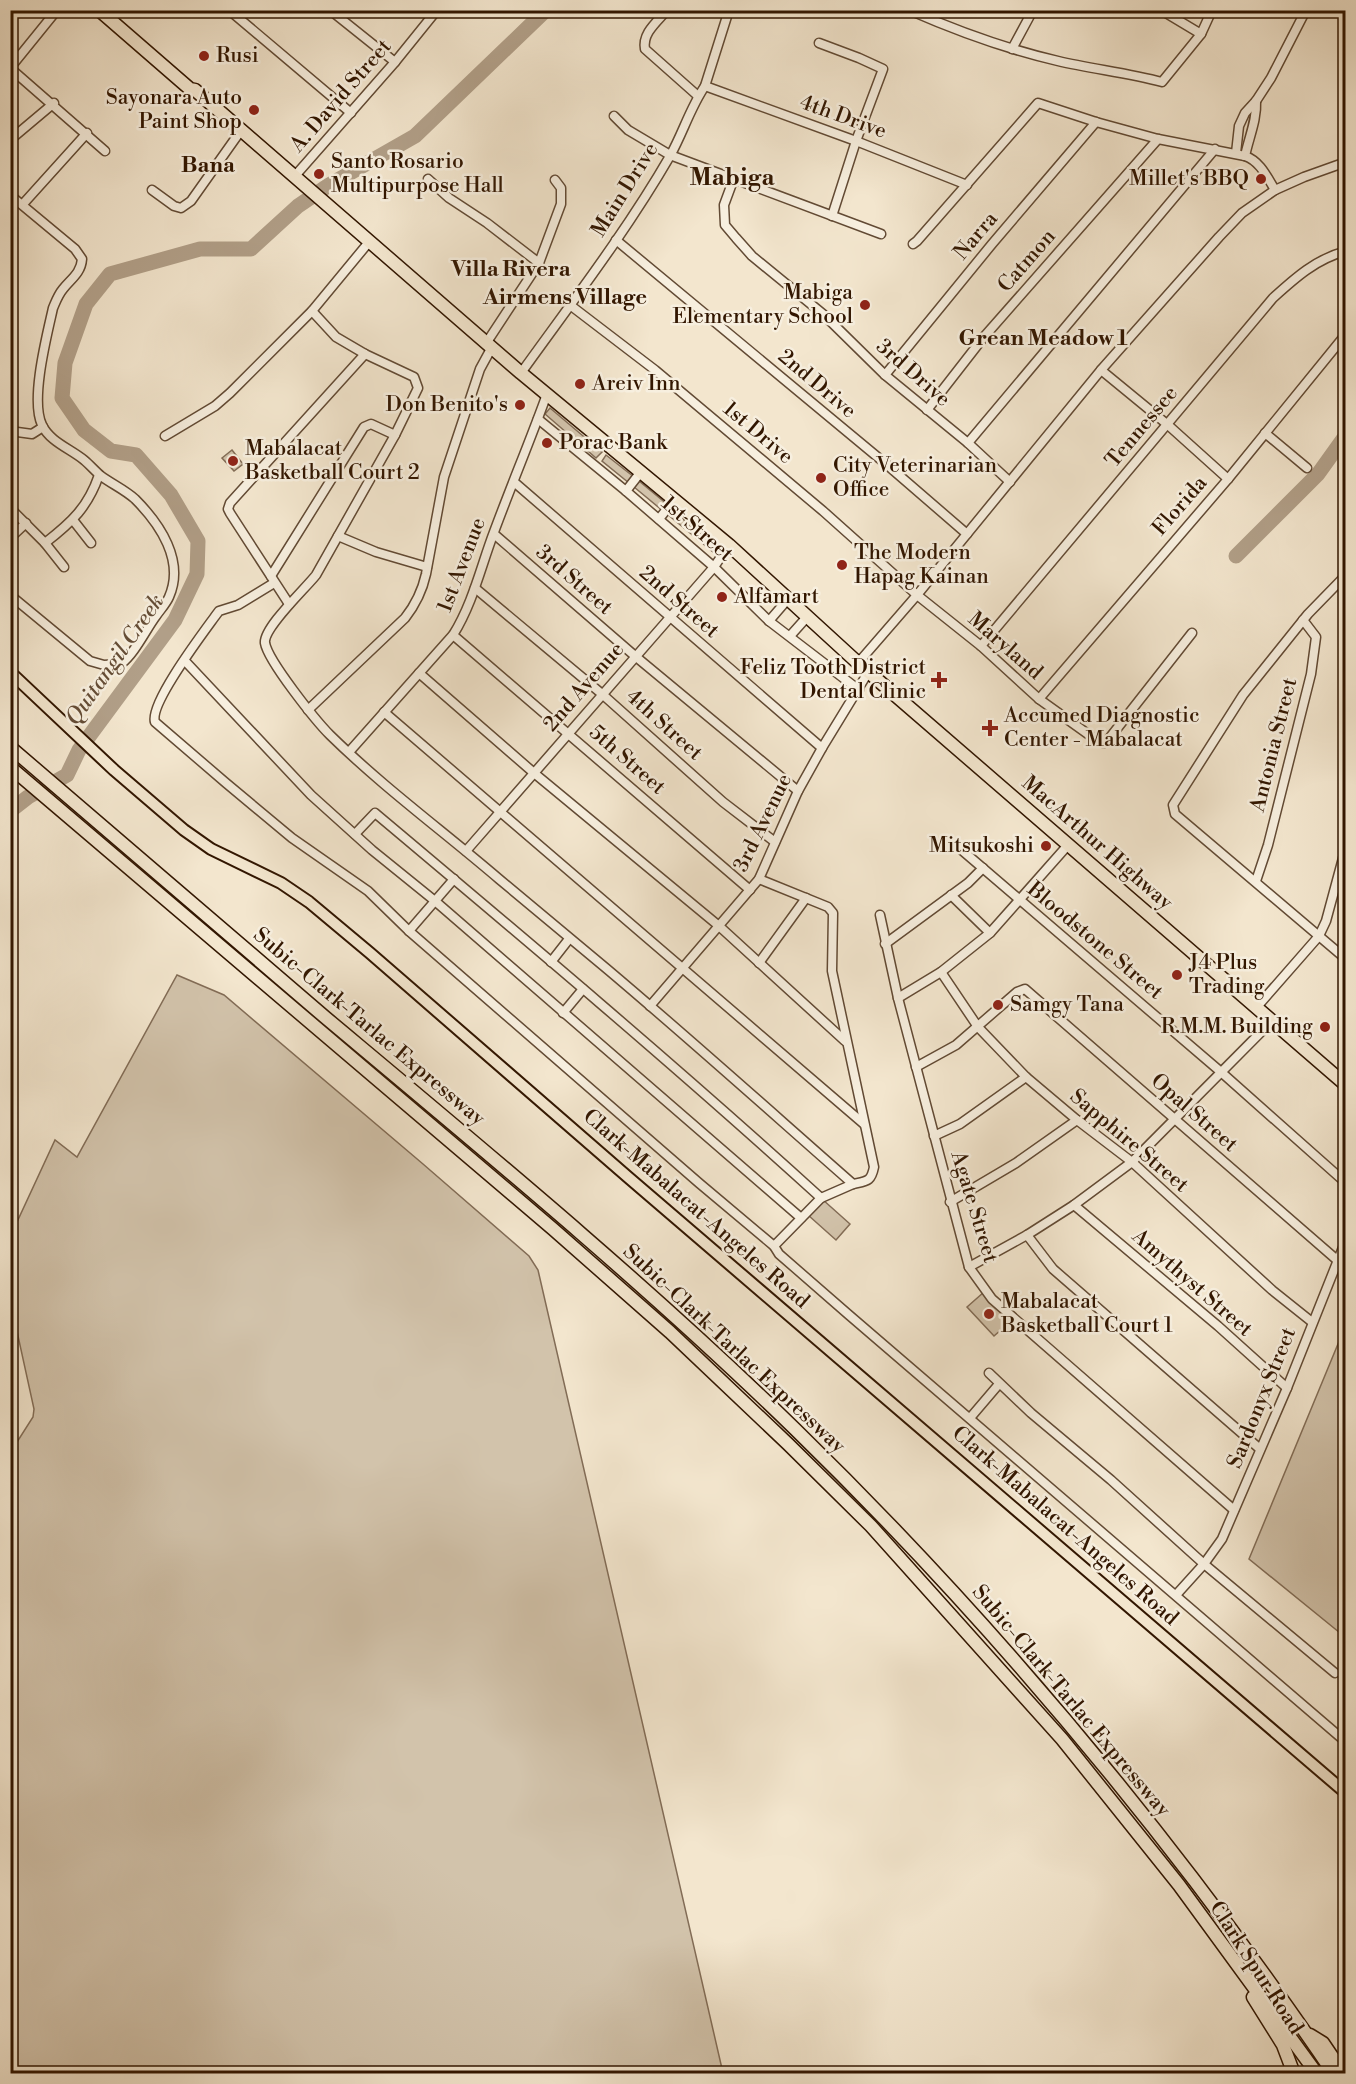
<svg xmlns="http://www.w3.org/2000/svg" width="1356" height="2084" viewBox="0 0 1356 2084" font-family="'Libre Bodoni',serif">
	<style>
		.green { fill: #d2c3ab; stroke: #826c56; stroke-width: 1.5 }
		.lines { fill: none; stroke-linecap: round; stroke-linejoin: round }
		.river { stroke: #b19f88; stroke-width: 15 }
		.minor-casing { stroke: #624a34; stroke-width: 11 }
		.major-casing { stroke: #321600; stroke-width: 14 }
		.highway-casing { stroke: #321600; stroke-width: 15 }
		.minor { stroke: #f7efdf; stroke-width: 8 }
		.major { stroke: #f3e6ce; stroke-width: 10 }
		.highway { stroke: #f3e6ce; stroke-width: 12 }
		.poi-dot { fill: #8f2418; stroke: #f7efdf; stroke-width: 2 }
		.labels { text-anchor: middle; dominant-baseline: central; stroke-width: 5; stroke-linejoin: round; paint-order: stroke }
		.poi-label { font-size: 21px; fill: #321600; stroke: #f7efdf; text-anchor: start }
		.street-label { font-size: 21px; fill: #321600; stroke: #f7efdf }
		.neighbourhood-label { font-size: 22px; font-weight: bold; fill: #321600; stroke: #f7efdf }
		.water-label { font-size: 22px; font-style: italic; fill: #654d36; stroke: #f7efdf }
		.quarter-label { font-size: 24px; font-weight: bold; fill: #321600; stroke: #f7efdf }
	</style>
	<rect width="100%" height="100%" fill="#f3e6ce"/>
	<filter id="stains"><feTurbulence type="fractalNoise" baseFrequency=".00333" numOctaves="4"/><feColorMatrix values="0 0 0 0 .2 0 0 0 0 .09 0 0 0 0 .02 0 0 0 .5 -.17"/></filter>
	<radialGradient id="worn" r=".72"><stop offset=".6" stop-color="#630" stop-opacity="0"/><stop offset="1" stop-color="#630" stop-opacity=".3"/></radialGradient>
	<!-- green -->
	<g class="green">
		<path d="M550 408 602 452 596 458 545 414Z"/>
		<path d="M232 450 243 464 234 471 222 458Z"/>
		<path d="M606 455 634 477 629 483 602 461Z"/>
		<path d="M639 481 668 505 663 511 634 487Z"/>
		<path d="M671 509 717 548 713 552 667 514Z"/>
		<path d="M177 975 224 995 423 1164 529 1256 538 1270 723 2073H11L10 1453 33 1417 34 1409 11 1304V1235L55 1140 77 1157Z"/>
		<path d="M822 1199 850 1224 836 1240 808 1215Z"/>
		<path d="M984 1292 1011 1321 994 1336 967 1307Z"/>
		<path d="M1345 1327V1637L1249 1559Z"/>
	</g>
	<g class="lines">
		<!-- river -->
		<g class="river">
			<path d="M1236 556 1318 474 1346 435"/>
			<path d="M10 811 28 797 67 775 79 750 175 620 197 574 198 541 171 495 136 455 111 451 84 430 62 398 65 363 86 304 110 274 200 249H251L298 206 329 185 415 136 546 10"/>
		</g>
		<!-- minor casing -->
		<g class="minor-casing">
			<g id="minor">
				<path d="M229 10 351 113"/>
				<path d="M330 10 395 62"/>
				<path d="M667 10C657 22 642 33 645 49L698 96"/>
				<path d="M909 10C957 31 1006 49 1058 61 1092 69 1128 73 1162 82L1201 34 1212 10"/>
				<path d="M1161 10 1201 34"/>
				<path d="M110 11V10"/>
				<path d="M819 43 859 58 883 69 856 141 832 216"/>
				<path d="M1012 49 1033 10"/>
				<path d="M10 68 105 151"/>
				<path d="M10 68 57 10"/>
				<path d="M705 86 856 141 967 185"/>
				<path d="M614 116 628 130 670 155 881 234"/>
				<path d="M10 140 54 103"/>
				<path d="M1236 153 1239 126 1245 113 1256 101 1271 78 1306 10"/>
				<path d="M1245 156C1249 137 1257 120 1256 101"/>
				<path d="M294 177 395 62 437 10"/>
				<path d="M734 178 724 205 725 225 736 238 752 256 823 314 885 375 968 443 1010 482"/>
				<path d="M428 179 449 198 487 223 539 263"/>
				<path d="M152 190 174 206 181 208 191 201 242 129"/>
				<path d="M10 195 75 249 82 259C81 273 71 279 63 289 58 295 56 301 53 308 47 335 30 400 42 425 50 442 71 449 84 460 90 465 95 471 101 476 112 484 125 490 135 499 160 524 185 561 169 597 166 604 160 610 156 616 145 631 135 653 121 664L104 665 90 661 10 595"/>
				<path d="M23 204 87 133"/>
				<path d="M616 240 886 464 967 534"/>
				<path d="M913 244 917 241 1038 103 1096 122 1158 139 1245 156C1260 161 1267 177 1275 190"/>
				<path d="M570 305 655 370 823 511 917 595 981 646 1039 699 1099 742 1104 743 1108 740 1192 633"/>
				<path d="M312 311 336 337 365 354 414 377 418 388 395 435 316 575C306 588 263 628 265 643 268 661 316 721 330 735 383 787 443 831 499 879 535 909 571 939 607 969 690 1039 771 1112 853 1184 867 1181 871 1182 874 1167L832 971 833 913 828 907 759 879"/>
				<path d="M487 342 539 263 561 204V188L555 180"/>
				<path d="M1101 370 1168 425 1228 479"/>
				<path d="M521 373C572 302 626 232 670 156 683 133 690 108 705 86L729 10"/>
				<path d="M885 375 992 244 1096 122"/>
				<path d="M927 410 983 338 1158 139"/>
				<path d="M538 419 626 491 714 567 769 621 859 690"/>
				<path d="M10 431 32 434 43 427"/>
				<path d="M1265 433 1307 468"/>
				<path d="M165 436 215 406 230 393 312 311 369 242"/>
				<path d="M968 443 1215 149"/>
				<path d="M514 482 822 748"/>
				<path d="M626 491 640 473"/>
				<path d="M10 508 45 543C72 522 88 507 99 475"/>
				<path d="M659 519 674 500"/>
				<path d="M73 520 91 543"/>
				<path d="M494 534 635 656 798 791"/>
				<path d="M338 536 376 552 427 567"/>
				<path d="M10 538 26 523"/>
				<path d="M45 543 64 567"/>
				<path d="M1346 575 1308 614 1243 695 1173 805 1175 814 1346 959"/>
				<path d="M271 576 364 427 371 424 395 435"/>
				<path d="M274 583 238 605 219 611 216 615C203 633 149 704 155 722L226 783 292 838 368 891 409 931 699 1183 774 1246 779 1254 849 1315 1346 1742"/>
				<path d="M475 588 602 694 723 802 775 842"/>
				<path d="M289 604 230 513 228 509 230 503 365 354"/>
				<path d="M769 621 788 599"/>
				<path d="M453 635 750 890"/>
				<path d="M790 636 807 617"/>
				<path d="M981 646 1273 298C1295 278 1316 259 1346 251"/>
				<path d="M185 661 311 795 372 850 435 901 801 1218"/>
				<path d="M858 663 917 595 1101 370 1219 237 1242 213 1275 190 1304 177 1346 162"/>
				<path d="M419 673 534 773 719 926 845 1041"/>
				<path d="M1039 699 1228 479 1346 334"/>
				<path d="M308 710 405 618C416 604 422 592 426 574L444 477 480 369 492 347"/>
				<path d="M384 712 864 1124"/>
				<path d="M349 752 453 635C473 603 481 566 494 532 511 486 530 441 547 394"/>
				<path d="M355 834 375 813C525 939 676 1066 821 1198"/>
				<path d="M957 846 1221 1072 1346 1183"/>
				<path d="M466 851 714 567 729 545"/>
				<path d="M1256 881 1268 845 1311 674 1316 637 1303 620"/>
				<path d="M951 895 990 933"/>
				<path d="M880 915 898 998 969 1267 992 1299 1234 1510"/>
				<path d="M409 931 454 879"/>
				<path d="M885 944 968 883 983 868"/>
				<path d="M551 962 569 939"/>
				<path d="M759 963 806 898"/>
				<path d="M941 972 978 1027 1026 1077 1077 1120 1132 1162 1272 1290 1312 1322"/>
				<path d="M898 998 941 972 990 933 1068 845"/>
				<path d="M650 1006 759 879 798 791 822 748 869 671"/>
				<path d="M1256 1008 1319 936 1326 921 1346 847"/>
				<path d="M563 1013 583 989"/>
				<path d="M916 1067 956 1045 1017 992 1025 989 1337 1260"/>
				<path d="M934 1136 960 1124 1026 1077"/>
				<path d="M950 1202 1016 1163 1077 1120"/>
				<path d="M1074 1205 1218 1326 1287 1388"/>
				<path d="M1027 1235 1053 1269 1260 1449"/>
				<path d="M774 1246 821 1198 853 1184"/>
				<path d="M969 1267 1027 1235 1074 1205 1132 1162 1272 1021"/>
				<path d="M989 1373 1031 1413 1111 1480 1204 1564 1335 1673"/>
				<path d="M970 1418 999 1384"/>
				<path d="M1176 1595 1204 1564 1222 1539 1287 1388 1346 1240"/>
			</g>
		</g>
		<!-- major casing -->
		<g class="major-casing">
			<path id="major" d="M10 672 114 770 184 830 211 849 281 883 309 902 370 953 629 1178 1346 1793"/>
		</g>
		<!-- highway casing -->
		<g class="highway-casing">
			<g id="highway">
				<path d="M99 10 190 89 195 90 521 373 729 545 858 663 1346 1085"/>
				<path d="M10 747C116 837 220 928 326 1018 485 1151 646 1284 795 1429 996 1625 1176 1842 1334 2074"/>
				<path d="M10 767 553 1229 670 1332 788 1444 871 1526 1062 1739 1179 1885 1317 2074"/>
				<path d="M1253 1997 1283 2045 1294 2074"/>
				<path d="M1310 2035 1323 2043 1344 2074"/>
			</g>
		</g>
		<!-- minor -->
		<use href="#minor" class="minor"/>
		<!-- major -->
		<use href="#major" class="major"/>
		<!-- highway -->
		<use href="#highway" class="highway"/>
	</g>
	<!-- markers -->
	<g class="poi-dot">
		<circle cx="204" cy="56" r="6"/>
		<circle cx="254" cy="110" r="6"/>
		<circle cx="319" cy="174" r="6"/>
		<circle cx="1261" cy="179" r="6"/>
		<circle cx="865" cy="305" r="6"/>
		<circle cx="580" cy="384" r="6"/>
		<circle cx="520" cy="405" r="6"/>
		<circle cx="547" cy="443" r="6"/>
		<circle cx="233" cy="461" r="6"/>
		<circle cx="821" cy="478" r="6"/>
		<circle cx="842" cy="565" r="6"/>
		<circle cx="722" cy="597" r="6"/>
		<path d="M936 671h6v6h6v6h-6v6h-6v-6h-6v-6h6z"/>
		<path d="M987 719h6v6h6v6h-6v6h-6v-6h-6v-6h6z"/>
		<circle cx="1046" cy="846" r="6"/>
		<circle cx="1177" cy="975" r="6"/>
		<circle cx="998" cy="1005" r="6"/>
		<circle cx="1325" cy="1027" r="6"/>
		<circle cx="989" cy="1314" r="6"/>
	</g>
	<g class="labels">
		<!-- poi labels -->
		<g class="poi-label">
			<text x="216" y="56">Rusi</text>
			<text x="242" y="98" text-anchor="end">Sayonara Auto<tspan x="242" dy="24">Paint Shop</tspan></text>
			<text x="331" y="162">Santo Rosario<tspan x="331" dy="24">Multipurpose Hall</tspan></text>
			<text x="1249" y="179" text-anchor="end">Millet's BBQ</text>
			<text x="853" y="293" text-anchor="end">Mabiga<tspan x="853" dy="24">Elementary School</tspan></text>
			<text x="592" y="384">Areiv Inn</text>
			<text x="508" y="405" text-anchor="end">Don Benito's</text>
			<text x="559" y="443">Porac Bank</text>
			<text x="245" y="449">Mabalacat<tspan x="245" dy="24">Basketball Court 2</tspan></text>
			<text x="833" y="466">City Veterinarian<tspan x="833" dy="24">Office</tspan></text>
			<text x="854" y="553">The Modern<tspan x="854" dy="24">Hapag Kainan</tspan></text>
			<text x="734" y="597">Alfamart</text>
			<text x="926" y="668" text-anchor="end">Feliz Tooth District<tspan x="926" dy="24">Dental Clinic</tspan></text>
			<text x="1004" y="716">Accumed Diagnostic<tspan x="1004" dy="24">Center - Mabalacat</tspan></text>
			<text x="1034" y="846" text-anchor="end">Mitsukoshi</text>
			<text x="1189" y="963">J4 Plus<tspan x="1189" dy="24">Trading</tspan></text>
			<text x="1010" y="1005">Samgy Tana</text>
			<text x="1313" y="1027" text-anchor="end">R.M.M. Building</text>
			<text x="1001" y="1302">Mabalacat<tspan x="1001" dy="24">Basketball Court 1</tspan></text>
		</g>
		<!-- street labels -->
		<g class="street-label">
			<text transform="translate(341 96) rotate(-49)">A. David Street</text>
			<text transform="translate(843 117) rotate(20)">4th Drive</text>
			<text transform="translate(625 190) rotate(-58)">Main Drive</text>
			<text transform="translate(976 236) rotate(-50)">Narra</text>
			<text transform="translate(1027 261) rotate(-49)">Catmon</text>
			<text transform="translate(913 373) rotate(41)">3rd Drive</text>
			<text transform="translate(817 384) rotate(40)">2nd Drive</text>
			<text transform="translate(1142 427) rotate(-50)">Tennessee</text>
			<text transform="translate(758 433) rotate(40)">1st Drive</text>
			<text transform="translate(1180 506) rotate(-49)">Florida</text>
			<text transform="translate(697 529) rotate(41)">1st Street</text>
			<text transform="translate(462 565) rotate(-69)">1st Avenue</text>
			<text transform="translate(574 580) rotate(41)">3rd Street</text>
			<text transform="translate(679 602) rotate(41)">2nd Street</text>
			<text transform="translate(1005 646) rotate(41)">Maryland</text>
			<text transform="translate(584 687) rotate(-49)">2nd Avenue</text>
			<text transform="translate(664 725) rotate(42)">4th Street</text>
			<text transform="translate(1274 745) rotate(-76)">Antonia Street</text>
			<text transform="translate(627 760) rotate(41)">5th Street</text>
			<text transform="translate(763 823) rotate(-64)">3rd Avenue</text>
			<text transform="translate(1097 843) rotate(41)">MacArthur Highway</text>
			<text transform="translate(1095 941) rotate(40)">Bloodstone Street</text>
			<text transform="translate(369 1027) rotate(40)">Subic-Clark-Tarlac Expressway</text>
			<text transform="translate(1194 1113) rotate(41)">Opal Street</text>
			<text transform="translate(1129 1141) rotate(40)">Sapphire Street</text>
			<text transform="translate(974 1207) rotate(73)">Agate Street</text>
			<text transform="translate(696 1209) rotate(41)">Clark-Mabalacat-Angeles Road</text>
			<text transform="translate(1192 1283) rotate(41)">Amythyst Street</text>
			<text transform="translate(734 1349) rotate(43)">Subic-Clark-Tarlac Expressway</text>
			<text transform="translate(1262 1398) rotate(-68)">Sardonyx Street</text>
			<text transform="translate(1065 1526) rotate(41)">Clark-Mabalacat-Angeles Road</text>
			<text transform="translate(1071 1701) rotate(50)">Subic-Clark-Tarlac Expressway</text>
			<text transform="translate(1256 1968) rotate(57)">Clark Spur Road</text>
		</g>
		<!-- neighbourhood labels -->
		<g class="neighbourhood-label">
			<text x="208" y="165">Bana</text>
			<text x="511" y="269">Villa Rivera</text>
			<text x="565" y="297">Airmens Village</text>
			<text x="1043" y="338">Grean Meadow 1</text>
		</g>
		<!-- water labels -->
		<g class="water-label">
			<text transform="translate(115 660) rotate(-55)">Quitangil Creek</text>
		</g>
		<!-- quarter labels -->
		<g class="quarter-label">
			<text x="732" y="178">Mabiga</text>
		</g>
	</g>
	<!-- margin -->
	<rect width="1356" height="2084" fill="none" stroke="#f3e6ce" stroke-width="36"/>
	<rect x="12" y="12" width="1332" height="2060" fill="none" stroke="#321600" stroke-width="3"/>
	<rect x="18" y="18" width="1320" height="2048" fill="none" stroke="#321600" stroke-width="1.5"/>
	<rect width="100%" height="100%" filter="url(#stains)"/>
	<rect width="100%" height="100%" fill="url(#worn)"/>
</svg>
